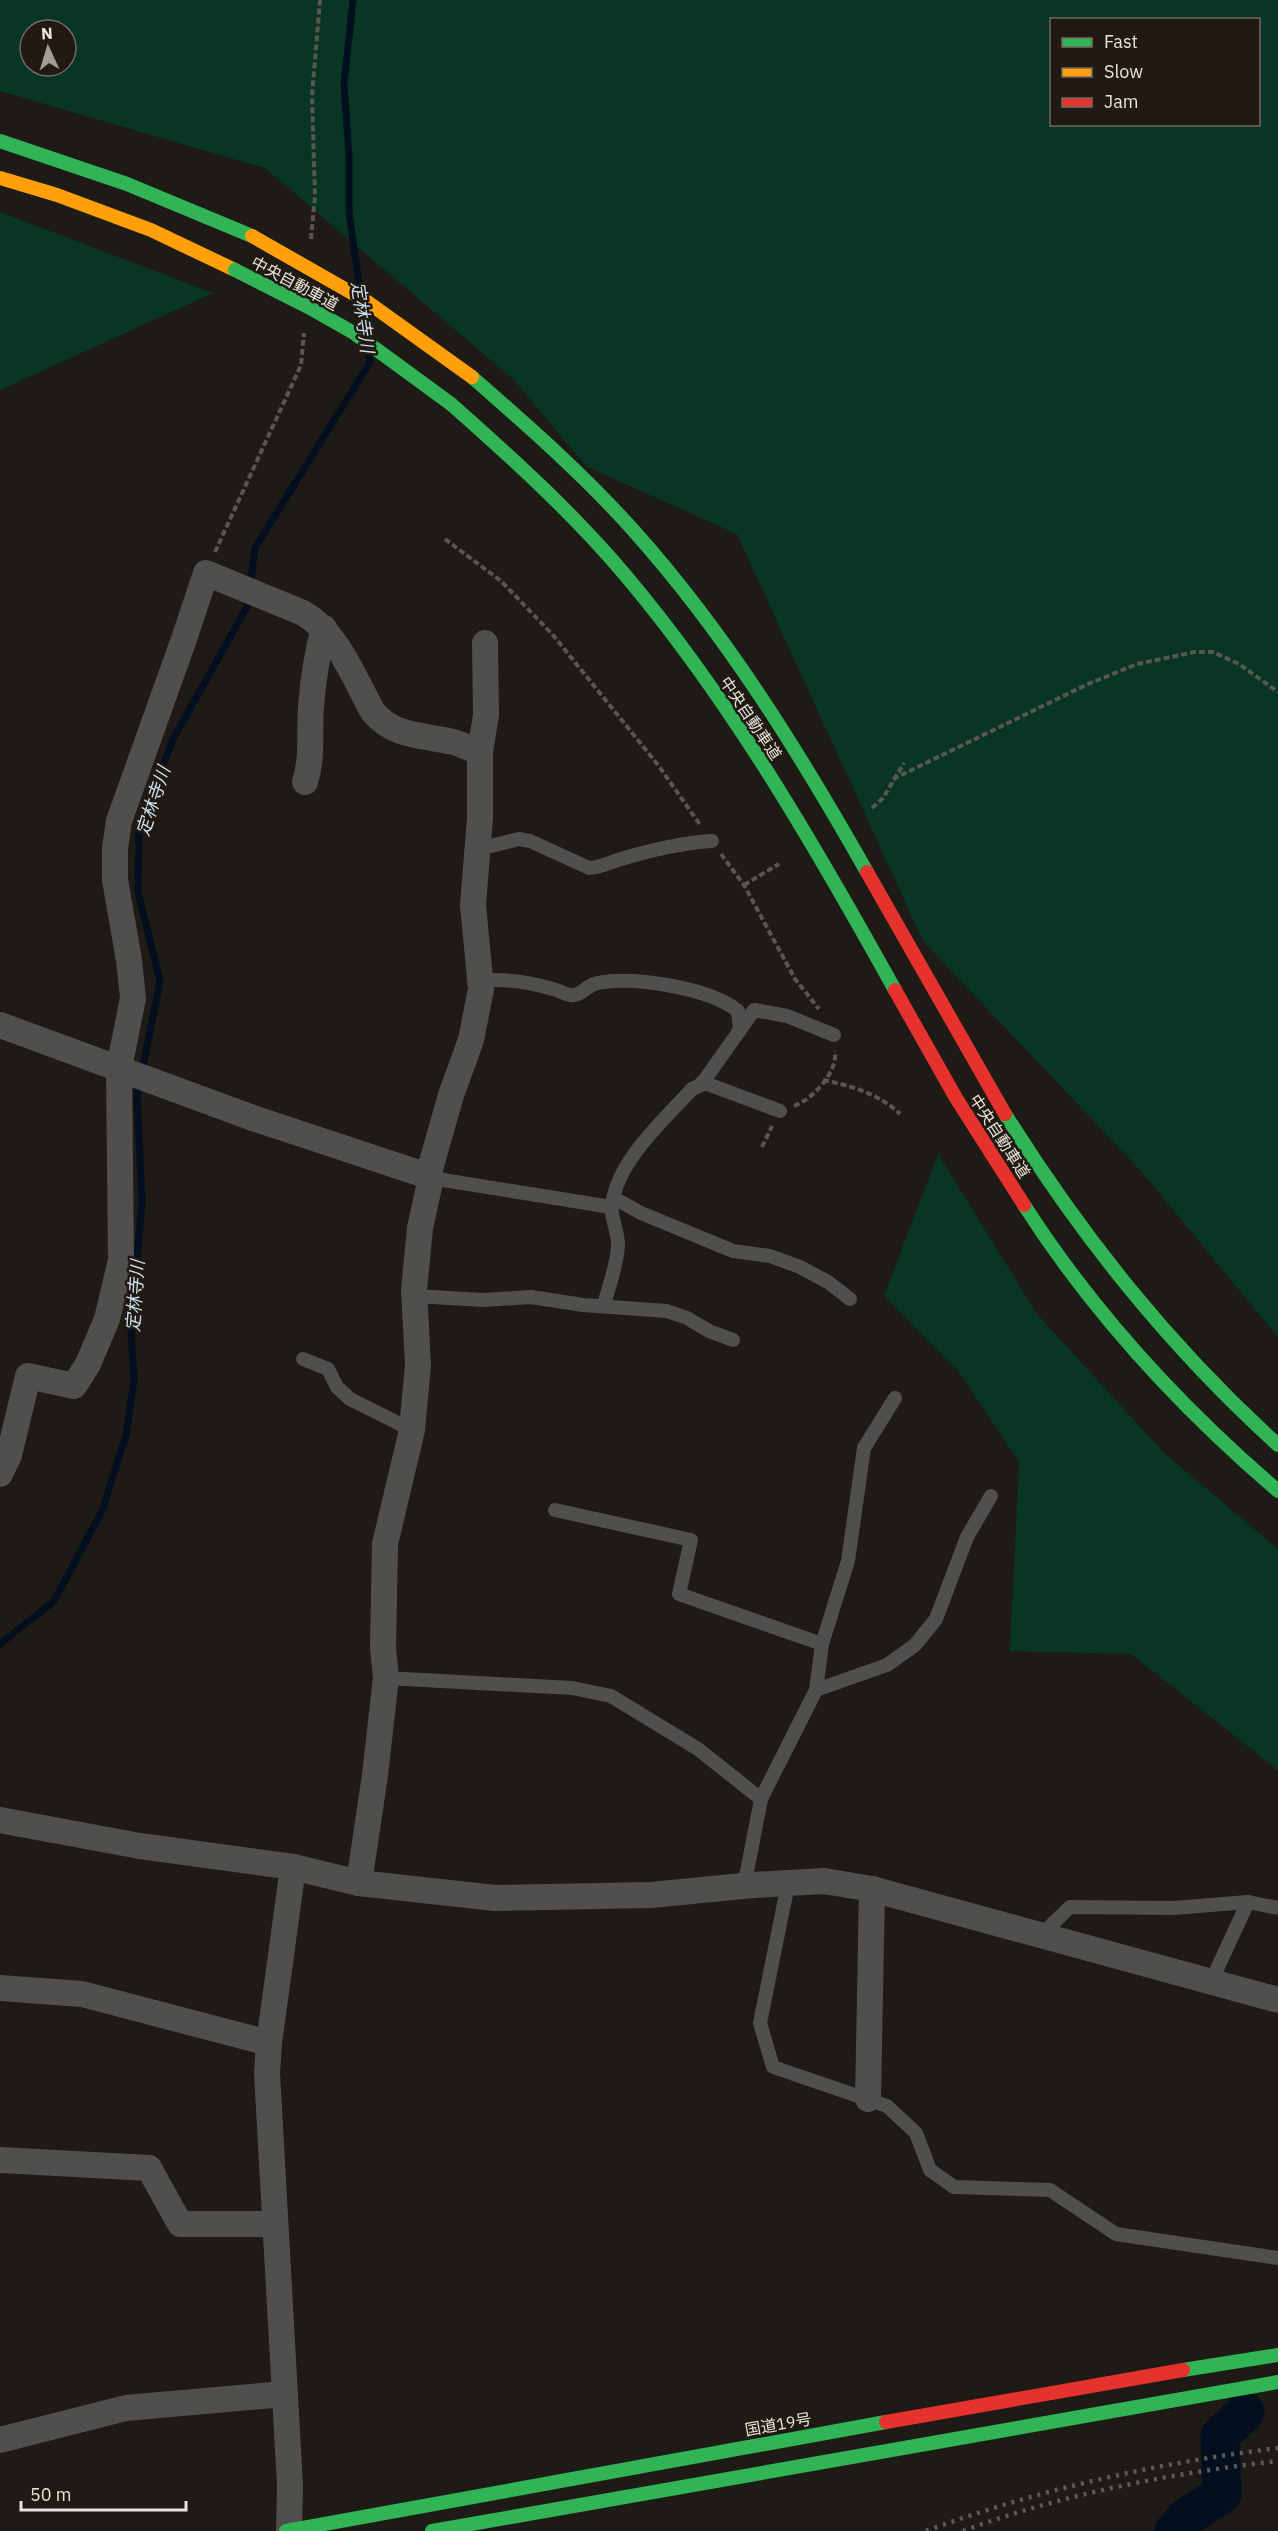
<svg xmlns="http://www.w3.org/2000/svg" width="1278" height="2531" viewBox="0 0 1278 2531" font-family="'IBM Plex Sans','Noto Sans JP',sans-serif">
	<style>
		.green { fill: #093624; fill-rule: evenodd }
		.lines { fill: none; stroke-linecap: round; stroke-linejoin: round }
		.stream { stroke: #030f1e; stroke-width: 7 }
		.river { stroke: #030f1e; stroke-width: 39 }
		.path { stroke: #585653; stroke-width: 4; stroke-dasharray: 6 3; stroke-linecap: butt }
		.lane { stroke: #504f4d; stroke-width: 14 }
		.street { stroke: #504f4d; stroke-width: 26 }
		.fast { stroke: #30b455; stroke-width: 14 }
		.slow { stroke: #ff9f0a; stroke-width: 14 }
		.jam { stroke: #e5322d; stroke-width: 14 }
		.rail { stroke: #5d5b57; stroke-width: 4.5; stroke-dasharray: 3 6; stroke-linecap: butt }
		.fast-bridge { stroke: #30b455; stroke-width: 14 }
		.slow-bridge { stroke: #ff9f0a; stroke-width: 14 }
		.labels { text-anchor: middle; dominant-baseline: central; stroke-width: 5; stroke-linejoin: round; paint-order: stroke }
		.street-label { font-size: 16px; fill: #e7e3dd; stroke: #211a12 }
		.water-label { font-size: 18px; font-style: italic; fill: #cddfee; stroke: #211a12 }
	</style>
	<rect width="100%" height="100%" fill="#1e1a16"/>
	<!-- green -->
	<g class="green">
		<path d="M0 0H1278V1337L1141 1171 923 941 737 534 587 467 514 380 265 168 0 91ZM1052 20H1258V124H1052ZM30 30H66V66H30Z"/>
		<path d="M0 212 213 293 0 390Z"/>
		<path d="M938 1154 1037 1314 1164 1453 1278 1549V1770L1131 1654 1010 1651 1019 1462 959 1372 884 1296Z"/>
	</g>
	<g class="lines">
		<!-- stream -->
		<g class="stream">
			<path d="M353 0 344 84 349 156V213L359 284"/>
			<path d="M250 586 255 548 370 362 369 355"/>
			<path d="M0 1644 54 1601 102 1511 126 1435 134 1379 131 1330 142 1201 137 1095 160 982 138 892 139 830 173 739 247 607 248 597"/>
		</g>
		<!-- river -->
		<path class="river" d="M1174 2531 1186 2518 1222 2494 1220 2436 1245 2412"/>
		<!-- path -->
		<g class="path">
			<path d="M311 239 315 196 312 96 320 0"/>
			<path d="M445 539 501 581 553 635 658 765 701 826"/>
			<path d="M215 552 301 365 304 333"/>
			<path d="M893 779 1088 684 1137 664 1195 652H1213L1239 664 1278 692"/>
			<path d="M872 808 883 798 904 763"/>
			<path d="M721 854 744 885 795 979 819 1009"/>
			<path d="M744 885 779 864"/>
			<path d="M823 1080C852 1086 879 1094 900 1114"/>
			<path d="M794 1106C813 1099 838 1072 835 1051"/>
			<path d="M762 1147 772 1126"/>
		</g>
		<!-- lane -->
		<g class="lane">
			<path d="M478 849 519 839 530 841 589 868C600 868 610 862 621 859 651 850 681 843 712 841"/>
			<path d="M480 981C505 978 529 982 553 989 558 990 564 994 570 995 581 997 587 984 598 983 634 976 710 988 738 1011L740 1030"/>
			<path d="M702 1082 780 1111"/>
			<path d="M431 1178 611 1207"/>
			<path d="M614 1198 641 1213 733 1251 770 1256 800 1267 828 1282 850 1299"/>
			<path d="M414 1296 483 1300 531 1297 583 1305 667 1311 687 1318 709 1331 733 1340"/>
			<path d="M604 1305C609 1286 617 1265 618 1246 619 1233 610 1218 612 1205 617 1161 664 1120 692 1089L701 1085 754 1010 787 1016 834 1035"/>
			<path d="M303 1359 328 1369 337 1387 350 1399 412 1430"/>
			<path d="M555 1510 691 1540 679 1594 822 1644 816 1690 761 1799 744 1887"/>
			<path d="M822 1644 848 1561 864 1448 895 1398"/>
			<path d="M386 1678 572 1688 611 1696 698 1749 761 1799"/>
			<path d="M816 1690 887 1665 915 1645 936 1619 967 1537 991 1496"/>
			<path d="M788 1884 760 2023 773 2067 887 2106 916 2133 930 2170 954 2187 1050 2190 1116 2234 1278 2258"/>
			<path d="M1041 1935 1070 1907 1174 1908 1248 1902 1278 1908"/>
			<path d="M1211 1982 1248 1902"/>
		</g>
		<!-- street -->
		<g class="street">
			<path d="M305 782C313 757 309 733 311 707 313 680 317 654 324 628"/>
			<path d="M0 1025 253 1118 428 1176"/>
			<path d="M0 1474 9 1455 28 1376 74 1386 88 1364 107 1319 121 1260 119 1068 133 998 129 960 115 880V848L119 821 184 639 206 573 303 613C338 633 354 678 373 712 393 736 421 735 449 741 460 743 470 749 480 752"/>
			<path d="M0 1820 140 1846 293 1867 359 1883 495 1898 651 1895 753 1885 824 1881 872 1889 1278 2000"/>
			<path d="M359 1883 375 1775 386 1678 383 1648 385 1544 412 1430 418 1365 414 1290 420 1228 431 1178 428 1176 451 1095 471 1040 481 989 473 905 480 818V752L486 715 485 643"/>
			<path d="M0 1988 82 1994 269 2043"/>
			<path d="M868 2099 872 1889"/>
			<path d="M0 2160 149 2168 180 2224H275"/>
			<path d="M0 2440 126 2408 284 2394"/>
			<path d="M289 2531 290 2485 267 2073 269 2043 293 1867"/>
		</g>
		<!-- fast -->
		<g class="fast">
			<path d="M0 141 127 184 252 236"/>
			<path d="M472 377C528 426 584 475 634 531 726 634 799 752 867 872"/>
			<path d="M451 404C512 458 573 513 626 576 732 702 815 846 895 990"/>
			<path d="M1005 1114C1083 1238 1169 1346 1278 1445"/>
			<path d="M1024 1205C1094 1314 1180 1407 1278 1491"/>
			<path d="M1183 2370 1278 2355"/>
			<path d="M286 2531 886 2422"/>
			<path d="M432 2531 1278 2382"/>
		</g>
		<!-- slow -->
		<path class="slow" d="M0 178 57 195 151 230 235 270"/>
		<!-- jam -->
		<g class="jam">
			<path d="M867 872 1005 1114"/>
			<path d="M895 990 956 1098 1024 1205"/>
			<path d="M886 2422 1183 2370"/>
		</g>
		<!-- rail -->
		<g class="rail">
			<path d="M926 2531C1040 2489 1157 2463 1278 2448"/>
			<path d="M963 2531C1062 2494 1173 2473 1278 2461"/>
		</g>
		<!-- fast-bridge -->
		<path class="fast-bridge" d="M235 270 310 308 354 333 451 404"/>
		<!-- slow-bridge -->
		<path class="slow-bridge" d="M252 236 366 301 472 377"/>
	</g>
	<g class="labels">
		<!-- street labels -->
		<g class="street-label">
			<text transform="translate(295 283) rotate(28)">中央自動車道</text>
			<text transform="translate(751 718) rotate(56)">中央自動車道</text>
			<text transform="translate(1000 1136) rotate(57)">中央自動車道</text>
			<text transform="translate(778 2424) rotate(-10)">国道19号</text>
		</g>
		<!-- water labels -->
		<g class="water-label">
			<text transform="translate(363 317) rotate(82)">定林寺川</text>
			<text transform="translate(153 801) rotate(-72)">定林寺川</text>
			<text transform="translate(135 1296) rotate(-86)">定林寺川</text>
		</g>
	</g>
	<!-- legend -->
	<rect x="1050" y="18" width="210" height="108" fill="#211a12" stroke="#706a63" stroke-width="1.5"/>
	<rect x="1062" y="38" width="30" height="9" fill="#30b455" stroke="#706a63" stroke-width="1.5"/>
	<text x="1104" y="48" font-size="18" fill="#e7e3dd">Fast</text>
	<rect x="1062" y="68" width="30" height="9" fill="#ff9f0a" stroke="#706a63" stroke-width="1.5"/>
	<text x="1104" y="78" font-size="18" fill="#e7e3dd">Slow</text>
	<rect x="1062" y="98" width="30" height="9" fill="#e5322d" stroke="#706a63" stroke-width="1.5"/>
	<text x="1104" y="108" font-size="18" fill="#e7e3dd">Jam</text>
	<!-- north arrow -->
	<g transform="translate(48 48) rotate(356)"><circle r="28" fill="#211a12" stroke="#706a63" stroke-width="1.5"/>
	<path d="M0-4.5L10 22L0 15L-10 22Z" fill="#a19d97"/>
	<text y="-9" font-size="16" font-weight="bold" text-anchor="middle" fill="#e7e3dd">N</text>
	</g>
	<!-- scale -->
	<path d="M21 2501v9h165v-9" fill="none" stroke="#e7e3dd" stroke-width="3"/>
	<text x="30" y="2501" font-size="18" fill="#e7e3dd" stroke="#211a12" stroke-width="4.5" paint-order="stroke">50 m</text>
</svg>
